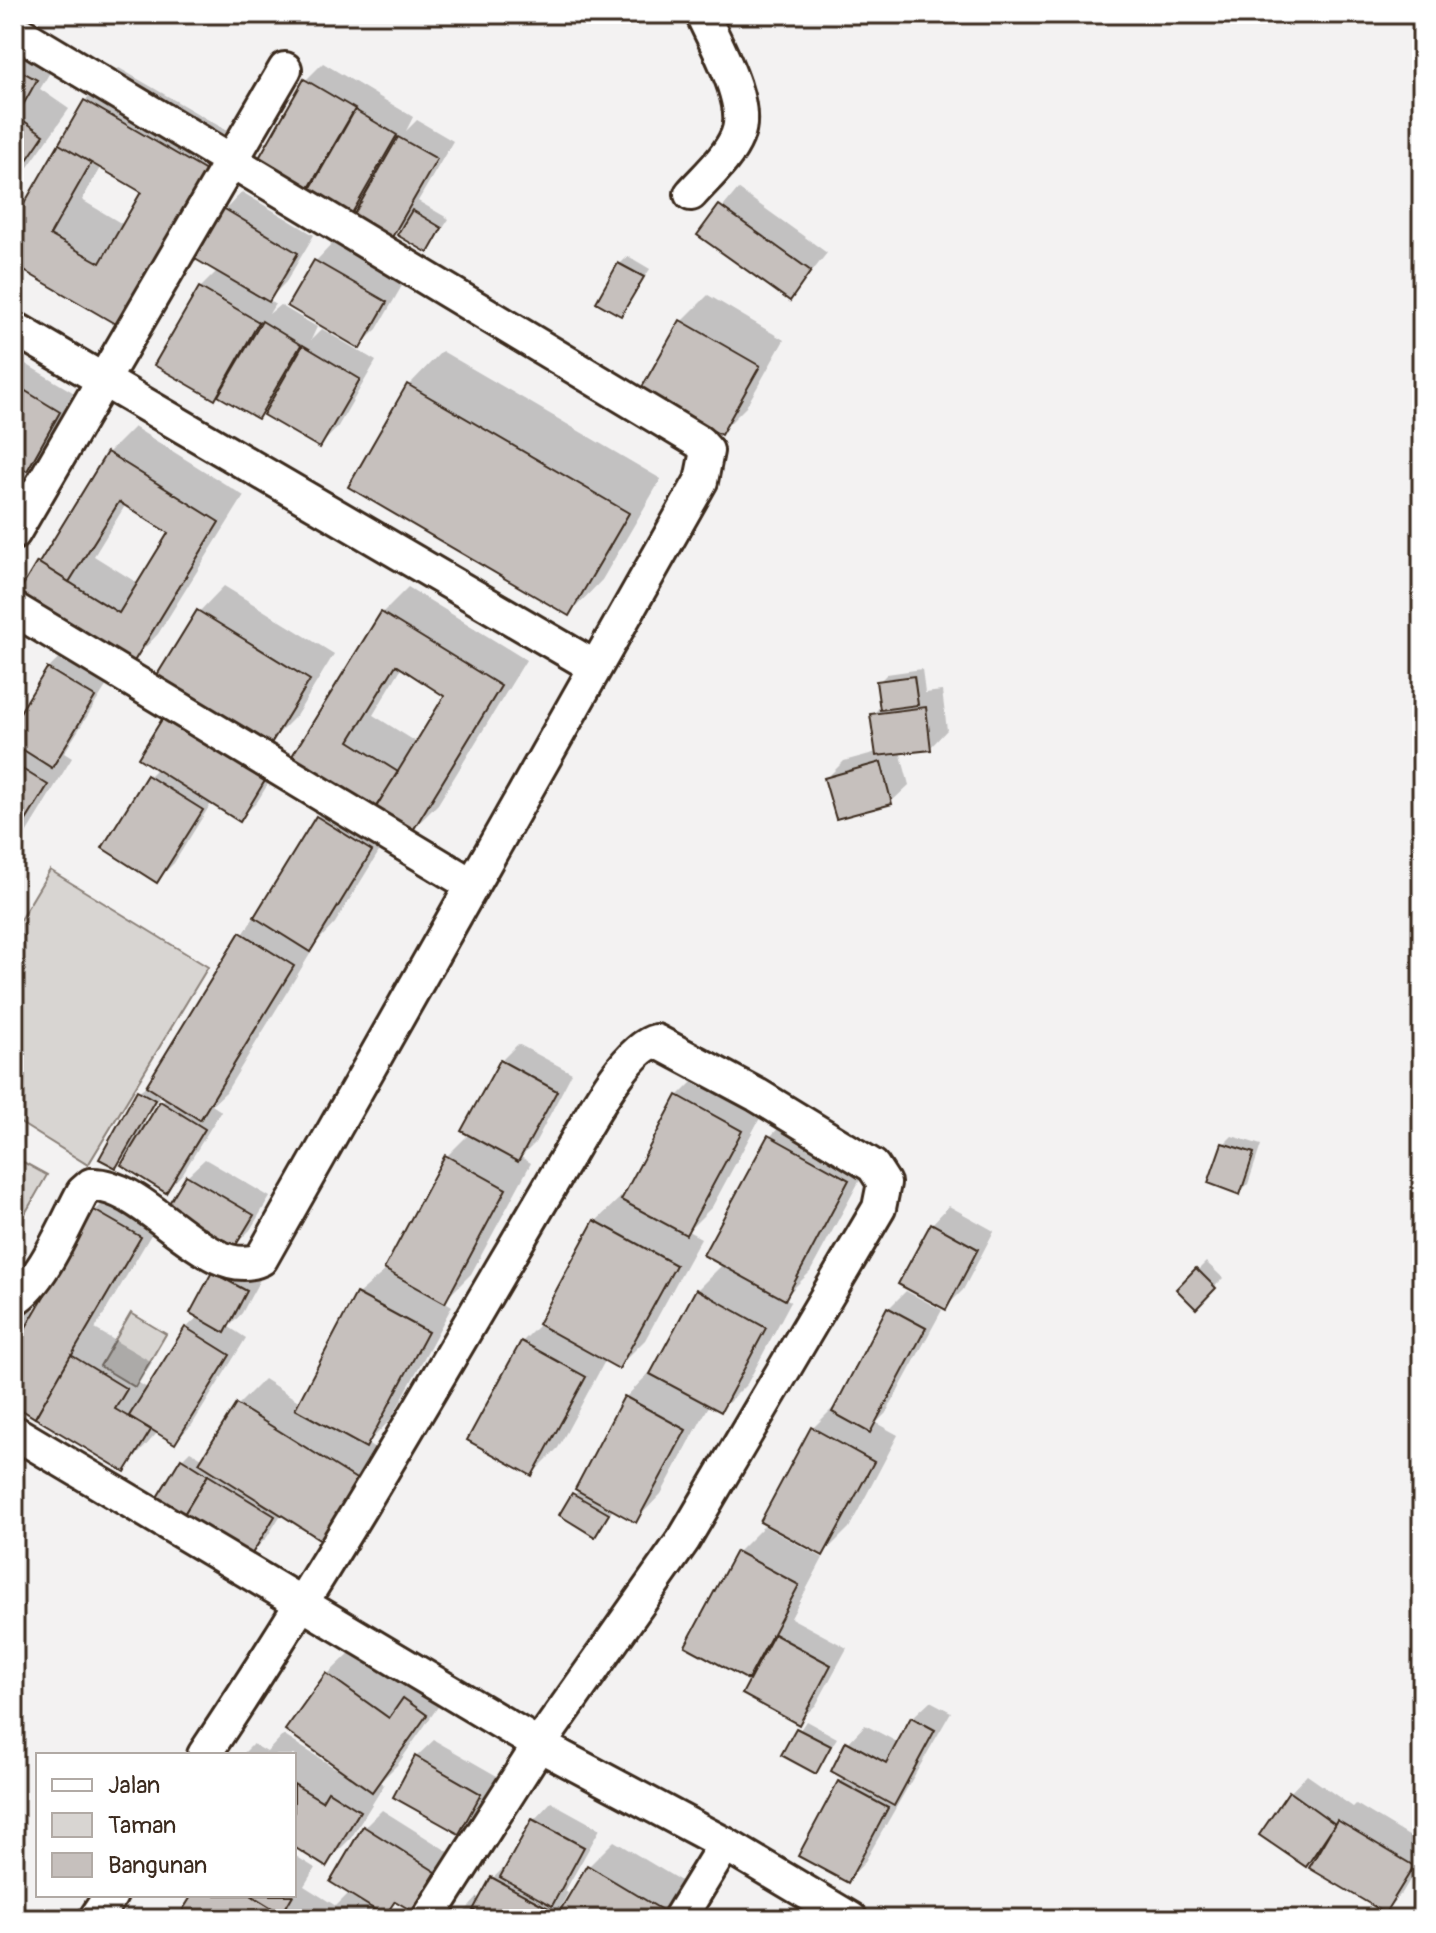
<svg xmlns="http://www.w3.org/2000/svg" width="1436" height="1933" viewBox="0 0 1436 1933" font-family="Pangolin,sans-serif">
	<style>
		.green { fill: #d8d5d2; stroke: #8a8078; stroke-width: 2 }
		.shadow { fill: #0003; fill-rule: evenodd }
		.building { fill: #c6c0bd; stroke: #3b2a1e; stroke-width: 2; fill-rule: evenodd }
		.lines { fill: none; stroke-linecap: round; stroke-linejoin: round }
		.minor-casing { stroke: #3b2a1e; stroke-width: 38 }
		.minor { stroke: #fff; stroke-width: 32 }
	</style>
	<rect width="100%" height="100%" fill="#f3f2f2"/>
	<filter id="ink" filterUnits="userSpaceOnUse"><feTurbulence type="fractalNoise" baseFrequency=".0125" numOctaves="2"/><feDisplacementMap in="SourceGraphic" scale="16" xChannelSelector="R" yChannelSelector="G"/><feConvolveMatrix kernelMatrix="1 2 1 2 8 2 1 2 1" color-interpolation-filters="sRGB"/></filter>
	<g filter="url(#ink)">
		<!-- green -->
		<g class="green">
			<path d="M50 870 208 967 88 1165 14 1119V930Z"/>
			<path d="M14 1157 47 1175 14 1233Z"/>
			<path d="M131 1313 166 1334 135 1387 100 1366Z"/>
		</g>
		<!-- shadow -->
		<g class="shadow">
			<path d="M14 26 61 54 40 89 69 109 14 187Z"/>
			<path d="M323 63 413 117 406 131 417 120 453 141 418 201 449 219 428 251 406 221 391 236 362 202 351 213 261 158 306 80Z"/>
			<path d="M119 68 238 137 150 289 117 323 14 263V225L85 101ZM101 166 144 191 124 225 82 200Z"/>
			<path d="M738 189 827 253 790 299 700 235Z"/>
			<path d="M242 192 314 235 286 282 268 300 275 304 269 314 280 305 317 327 311 340 322 329 376 361 337 428 320 446 269 406 258 417 218 394 200 288 218 270 225 210Z"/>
			<path d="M333 243 403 284 377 329 359 346 290 306 316 261Z"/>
			<path d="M628 256 650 269 621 314 620 264Z"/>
			<path d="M708 295 784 340 746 407 720 433 643 388 682 321Z"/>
			<path d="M442 351 661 479 602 580 569 614 350 487 409 385Z"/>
			<path d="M14 357 76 394 44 451 27 468 14 461Z"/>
			<path d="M134 427 244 496 158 634 133 660 21 591 108 453ZM126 504 171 532 139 584 94 556Z"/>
			<path d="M224 586 334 654 296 716 270 742 199 612Z"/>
			<path d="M408 587 526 660 438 804 412 830 398 821 335 923 318 941 226 1092 212 1105 221 1111 183 1173 166 1191 128 1153 116 1166 101 1158 139 1091 149 1084 317 817 343 791 389 815 295 756 382 613ZM402 667 447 696 418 743 373 715ZM161 1093 166 1097 146 1126 143 1124Z"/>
			<path d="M66 652 110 680 64 753 72 758 14 853V722L48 669Z"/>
			<path d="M922 669 925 693 942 691 947 730 930 748 900 751 909 785 891 802 827 778 844 761 877 752 872 715 882 705 879 682 887 674Z"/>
			<path d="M282 761 257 802 240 819 212 802 174 863 157 880 149 776 157 768Z"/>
			<path d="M518 1044 572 1073 535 1143 521 1157 531 1163 471 1274 444 1301 452 1306 391 1419 367 1444 390 1458 355 1516 282 1513 267 1537 250 1555 182 1459 190 1451 204 1459 238 1405 264 1379 300 1402 358 1294 386 1270 447 1156 470 1133 501 1061Z"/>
			<path d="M704 1070 767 1105 712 1207 688 1231 701 1238 645 1340 619 1366 606 1359 558 1448 532 1474 522 1342 541 1323 596 1221 622 1196 625 1197 678 1096Z"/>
			<path d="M795 1111 874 1154 810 1272 784 1298 791 1301 747 1384 721 1410 710 1404 661 1494 636 1520 614 1508 595 1535 561 1514 579 1489 626 1397 651 1371 697 1290 723 1264 770 1137Z"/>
			<path d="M1232 1136 1261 1145 1248 1184 1240 1192 1224 1144Z"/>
			<path d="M205 1159 270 1197 250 1230 233 1247 187 1176Z"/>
			<path d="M121 1185 165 1211 95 1329 152 1362 139 1383 149 1389 186 1328 199 1316 214 1274 231 1256 263 1274 242 1313 229 1327 246 1338 192 1425 174 1442 158 1432 125 1469 14 1403V1298L37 1312 95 1211Z"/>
			<path d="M949 1206 994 1231 963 1290 945 1308 932 1224Z"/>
			<path d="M1206 1262 1223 1278 1196 1306 1179 1289Z"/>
			<path d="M906 1291 942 1310 886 1413 876 1423 898 1435 849 1528 823 1554 813 1428 839 1402 889 1308Z"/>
			<path d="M764 1526 823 1558 791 1618 847 1648 816 1705 798 1722 756 1669 747 1678 738 1552Z"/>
			<path d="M354 1649 413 1691 430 1673 451 1688 398 1764 380 1782 384 1785 351 1838 325 1864 294 1845V1755H242L253 1744 267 1752 283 1735 335 1768 328 1674Z"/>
			<path d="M930 1701 951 1712 864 1863 847 1881 839 1782 845 1776 848 1743 865 1725 899 1743 912 1718Z"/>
			<path d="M806 1721 837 1738 816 1771 784 1754Z"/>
			<path d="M434 1740 497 1776 476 1815 458 1832 416 1757Z"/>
			<path d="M1307 1775 1353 1807 1356 1804 1422 1844V1860L1402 1893 1385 1911 1321 1850 1305 1865 1290 1793Z"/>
			<path d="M551 1802 600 1829 565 1891 568 1893 554 1919H458L478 1897 481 1899 493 1878 511 1861 534 1820Z"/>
			<path d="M382 1810 452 1854 429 1891 412 1908 398 1900 385 1913 394 1919H179L194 1895H294V1855L315 1868 304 1886 336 1906 350 1892 365 1827Z"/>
			<path d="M614 1841 701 1893 686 1919H558L588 1867Z"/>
		</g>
		<!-- building -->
		<g class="building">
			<path d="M14 67 37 80 18 114 14 112Z"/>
			<path d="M304 79 355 109 309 188 259 158Z"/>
			<path d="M84 100 206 171 117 325 14 265V221ZM59 144 141 192 100 263 50 235 91 163Z"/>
			<path d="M355 110 397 135 351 215 309 191Z"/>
			<path d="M14 114 44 135 14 179Z"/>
			<path d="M398 137 437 159 391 239 353 216Z"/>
			<path d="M719 205 811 271 790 301 697 235Z"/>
			<path d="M223 208 298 253 269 302 195 259Z"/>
			<path d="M412 210 442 228 428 253 397 235Z"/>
			<path d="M314 260 387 302 360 349 287 306Z"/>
			<path d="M618 263 644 277 621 316 596 302Z"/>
			<path d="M199 287 259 322 215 400 154 365Z"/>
			<path d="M680 320 760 366 721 435 641 389Z"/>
			<path d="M262 321 301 345 258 419 218 396Z"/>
			<path d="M303 345 360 379 320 448 263 415Z"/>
			<path d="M14 384 60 412 27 471 14 463Z"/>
			<path d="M407 384 629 513 569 616 348 487Z"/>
			<path d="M107 452 219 522 133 663 19 592 37 562 119 613 168 533 119 502 69 582 39 563Z"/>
			<path d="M197 610 310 680 270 745 157 675Z"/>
			<path d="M381 612 501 686 412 832 375 809 444 696 396 665 349 741 398 772 375 808 292 756Z"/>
			<path d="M47 668 95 697 52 768 14 744V722Z"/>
			<path d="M914 676 918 705 880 710 876 681Z"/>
			<path d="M926 707 931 750 876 756 870 714Z"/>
			<path d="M164 716 266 779 240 822 138 758Z"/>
			<path d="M881 762 892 804 836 819 824 778Z"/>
			<path d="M14 764 48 785 14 840Z"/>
			<path d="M147 775 203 810 157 883 102 848Z"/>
			<path d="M316 816 372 851 310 952 254 917Z"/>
			<path d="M240 932 294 966 200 1120 146 1086Z"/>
			<path d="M500 1060 557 1091 518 1162 461 1131Z"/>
			<path d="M137 1090 155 1100 116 1168 99 1159Z"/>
			<path d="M677 1095 742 1131 686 1235 621 1200Z"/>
			<path d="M160 1101 205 1129 166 1193 121 1165Z"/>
			<path d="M768 1135 849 1180 785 1300 703 1255Z"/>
			<path d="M1222 1143 1254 1153 1240 1195 1208 1183Z"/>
			<path d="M445 1155 506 1189 445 1303 384 1269Z"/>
			<path d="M186 1175 254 1215 233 1250 165 1210Z"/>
			<path d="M94 1210 141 1237 35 1418 14 1405V1339L18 1341Z"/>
			<path d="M594 1220 676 1265 619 1369 538 1324Z"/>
			<path d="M931 1223 978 1249 946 1310 898 1284Z"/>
			<path d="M1196 1268 1216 1288 1196 1309 1176 1289Z"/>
			<path d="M212 1272 247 1291 225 1333 190 1313Z"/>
			<path d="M696 1289 766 1328 721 1412 650 1374Z"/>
			<path d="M356 1293 428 1332 366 1448 295 1409Z"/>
			<path d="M887 1307 926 1328 870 1433 832 1412Z"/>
			<path d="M185 1327 230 1355 175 1444 129 1416Z"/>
			<path d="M521 1341 586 1377 532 1476 467 1440Z"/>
			<path d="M71 1355 127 1389 115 1409 151 1430 125 1472 35 1418Z"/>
			<path d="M624 1396 686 1430 636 1523 575 1489Z"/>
			<path d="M236 1404 366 1485 329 1545 199 1463Z"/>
			<path d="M811 1427 874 1462 823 1556 760 1522Z"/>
			<path d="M181 1458 208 1475 183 1516 156 1499Z"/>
			<path d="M208 1475 275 1516 250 1557 183 1516Z"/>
			<path d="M572 1493 609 1514 595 1537 559 1515Z"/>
			<path d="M736 1551 799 1585 748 1680 685 1646Z"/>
			<path d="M774 1634 831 1665 799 1725 742 1694Z"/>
			<path d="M326 1673 389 1718 403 1698 427 1715 372 1792 285 1730Z"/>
			<path d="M911 1717 935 1730 894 1806 831 1771 846 1741 886 1763Z"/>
			<path d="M796 1728 831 1746 816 1774 781 1755Z"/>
			<path d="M415 1756 481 1794 459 1834 393 1797Z"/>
			<path d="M838 1781 888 1808 848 1883 798 1856Z"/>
			<path d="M294 1784 322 1801 328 1791 360 1811 326 1867 294 1847Z"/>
			<path d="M1289 1791 1335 1824 1306 1867 1259 1835Z"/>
			<path d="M532 1819 584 1847 552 1906 500 1877Z"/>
			<path d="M1337 1820 1414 1866 1385 1913 1309 1868Z"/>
			<path d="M363 1826 436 1872 412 1911 395 1901 385 1916 330 1882Z"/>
			<path d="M587 1865 677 1919H555Z"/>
			<path d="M491 1877 552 1910 547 1919H489L473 1910Z"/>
			<path d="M192 1895H251L290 1919H177Z"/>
			<path d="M251 1895H293L282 1914Z"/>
		</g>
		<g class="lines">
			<!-- minor casing -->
			<g class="minor-casing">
				<g id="minor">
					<path d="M14 30 699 442 707 451 701 481 261 1259C208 1284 146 1182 91 1185L83 1192C66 1223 43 1281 14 1299"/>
					<path d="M691 194C707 176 728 158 737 136 751 104 716 45 702 14"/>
					<path d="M14 328 595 667"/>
					<path d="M14 533 285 69"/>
					<path d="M14 609 472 885"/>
					<path d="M14 1432 539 1745 725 1844 851 1919"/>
					<path d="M204 1755C332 1563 446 1363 563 1164 581 1135 624 1048 656 1041L757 1095 873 1166 884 1183 879 1208 684 1539 539 1745 428 1919"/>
					<path d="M95 1919 111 1895"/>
					<path d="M679 1919 725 1844"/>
				</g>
			</g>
			<!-- minor -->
			<use href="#minor" class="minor"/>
		</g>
	</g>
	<!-- margin -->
	<rect width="1436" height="1933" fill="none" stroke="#fff" stroke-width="48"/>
	<rect x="24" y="24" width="1388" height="1885" fill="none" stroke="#3b2a1e" stroke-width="3" filter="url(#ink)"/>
	<!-- legend -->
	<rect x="36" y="1753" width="260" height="144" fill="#ffffff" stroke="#b1aaa5" stroke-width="2"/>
	<rect x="52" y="1779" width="40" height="12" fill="#ffffff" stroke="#b1aaa5" stroke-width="2"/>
	<text x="108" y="1793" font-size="24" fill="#3b2a1e">Jalan</text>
	<rect x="52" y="1813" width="40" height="24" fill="#d8d5d2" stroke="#b1aaa5" stroke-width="2"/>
	<text x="108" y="1833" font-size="24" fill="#3b2a1e">Taman</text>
	<rect x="52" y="1853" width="40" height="24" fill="#c6c0bd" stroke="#b1aaa5" stroke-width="2"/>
	<text x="108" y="1873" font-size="24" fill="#3b2a1e">Bangunan</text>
</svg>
